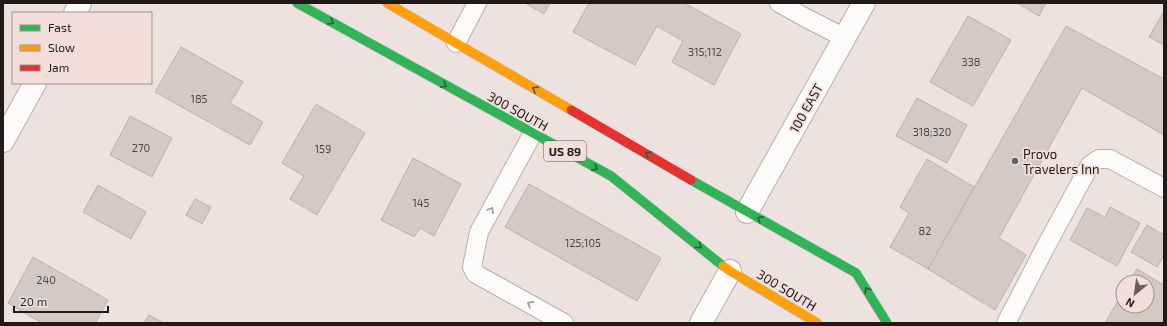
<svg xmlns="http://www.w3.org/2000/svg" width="1167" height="326" viewBox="0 0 1167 326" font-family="'Exo 2',sans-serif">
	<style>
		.building { fill: #d3cac8; stroke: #bbb2b0 }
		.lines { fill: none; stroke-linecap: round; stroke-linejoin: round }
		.lane-casing { stroke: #b7afac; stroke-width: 20 }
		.street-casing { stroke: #b7afac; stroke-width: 24 }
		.fast-casing { stroke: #b7afac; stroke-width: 10 }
		.slow-casing { stroke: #b7afac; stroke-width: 10 }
		.jam-casing { stroke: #b7afac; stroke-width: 10 }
		.lane { stroke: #fcfbfa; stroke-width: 18 }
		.street { stroke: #fcfbfa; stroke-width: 22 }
		.fast { stroke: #30b455; stroke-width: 9 }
		.slow { stroke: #ff9f0a; stroke-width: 9 }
		.jam { stroke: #e5322d; stroke-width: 9 }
		.oneway { stroke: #285f33 }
		.oneway2 { stroke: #999694 }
		.poi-dot { fill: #68605e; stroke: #f3dfda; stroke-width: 1.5 }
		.labels { text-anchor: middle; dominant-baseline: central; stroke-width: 3.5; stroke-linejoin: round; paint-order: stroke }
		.number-label { font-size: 11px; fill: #4e4644 }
		.shield { fill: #f3dfda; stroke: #605552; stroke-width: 1 }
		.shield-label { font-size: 12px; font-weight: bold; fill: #211a18 }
		.street-label { font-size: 13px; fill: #211a18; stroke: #f3dfda }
		.poi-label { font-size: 13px; fill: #211a18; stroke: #f3dfda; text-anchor: start }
	</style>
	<rect width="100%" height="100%" fill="#ede2e0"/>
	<!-- building -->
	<g class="building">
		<path d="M525 3H550L544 14Z"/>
		<path d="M589 3H684L741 34 714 85 672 62 683 41 657 26 635 65 573 32Z"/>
		<path d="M1017 3H1046L1039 16Z"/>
		<path d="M1164 11V45L1149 37Z"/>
		<path d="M968 16 1011 40 973 106 930 82Z"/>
		<path d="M1066 26 1164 79V135L1082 88 999 238 1026 255 995 310 928 269Z"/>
		<path d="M181 47 243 82 230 103 263 122 250 145 155 92Z"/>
		<path d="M917 98 967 125 947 163 896 136Z"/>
		<path d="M316 104 365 133 317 215 290 199 304 176 282 163Z"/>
		<path d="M130 116 172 138 152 177 110 155Z"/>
		<path d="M413 158 461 184 434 236 420 228 414 237 381 220Z"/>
		<path d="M927 159 974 187 928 269 890 247 909 213 900 207Z"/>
		<path d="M529 184 661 258 637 301 505 227Z"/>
		<path d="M98 185 146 212 131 239 83 212Z"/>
		<path d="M195 199 211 207 202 224 186 215Z"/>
		<path d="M1110 207 1140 223 1117 266 1070 240 1087 208 1105 217Z"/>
		<path d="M1147 225 1164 235V255L1157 267 1131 252Z"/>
		<path d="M33 257 108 300 95 323H42L8 303Z"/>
		<path d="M1137 269 1164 285V320L1162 323H1105L1123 292V306H1147V282H1129Z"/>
		<path d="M149 315 164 323H144Z"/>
	</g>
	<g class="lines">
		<!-- lane casing -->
		<g class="lane-casing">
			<g id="lane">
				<path d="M779 3 806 18 845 38"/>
				<path d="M456 43 477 3"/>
				<path d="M533 133 479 232 472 267 476 274 564 323"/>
				<path d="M1006 323 1046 246 1090 165 1099 159H1110L1164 188"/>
			</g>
		</g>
		<!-- street casing -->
		<g class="street-casing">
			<g id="street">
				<path d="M75 13 80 3"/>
				<path d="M3 141 35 83"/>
				<path d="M747 212 864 3"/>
				<path d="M701 323 730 271"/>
			</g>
		</g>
		<!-- fast casing -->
		<g class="fast-casing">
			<g id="fast">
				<path d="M297 3 611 176 723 266"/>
				<path d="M691 180 856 273 887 323"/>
			</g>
		</g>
		<!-- slow casing -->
		<g class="slow-casing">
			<g id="slow">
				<path d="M387 3 571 110"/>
				<path d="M723 266 730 271 817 323"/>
			</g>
		</g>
		<!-- jam casing -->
		<g class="jam-casing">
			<path id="jam" d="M571 110 691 180"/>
		</g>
		<!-- lane -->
		<use href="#lane" class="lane"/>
		<!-- street -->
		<use href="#street" class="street"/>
		<!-- fast -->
		<use href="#fast" class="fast"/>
		<!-- slow -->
		<use href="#slow" class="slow"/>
		<!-- jam -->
		<use href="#jam" class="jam"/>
	</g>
	<!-- one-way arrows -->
	<defs><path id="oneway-chevron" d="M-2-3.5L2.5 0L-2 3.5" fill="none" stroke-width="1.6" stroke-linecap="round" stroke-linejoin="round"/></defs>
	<g class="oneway">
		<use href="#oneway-chevron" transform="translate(331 22) rotate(29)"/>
		<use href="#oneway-chevron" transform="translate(444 85) rotate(29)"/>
		<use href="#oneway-chevron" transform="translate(535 89) rotate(-150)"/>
		<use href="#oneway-chevron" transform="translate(648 154) rotate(-150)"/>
		<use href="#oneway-chevron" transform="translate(595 168) rotate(29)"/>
		<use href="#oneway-chevron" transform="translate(760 219) rotate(-151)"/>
		<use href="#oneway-chevron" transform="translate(699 246) rotate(39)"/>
		<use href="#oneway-chevron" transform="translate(867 290) rotate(-122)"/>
	</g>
	<g class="oneway2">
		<use href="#oneway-chevron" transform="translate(491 210) rotate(-62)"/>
		<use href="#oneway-chevron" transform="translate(530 304) rotate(-151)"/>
	</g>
	<!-- markers -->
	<circle class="poi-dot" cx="1015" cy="161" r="4"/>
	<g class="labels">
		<!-- number labels -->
		<g class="number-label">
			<text x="705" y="51">315;112</text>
			<text x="971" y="61">338</text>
			<text x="199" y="98">185</text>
			<text x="932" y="131">318;320</text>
			<text x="141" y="147">270</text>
			<text x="323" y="148">159</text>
			<text x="421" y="202">145</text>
			<text x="925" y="230">82</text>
			<text x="583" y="242">125;105</text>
			<text x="46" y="279">240</text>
		</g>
		<!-- shield labels -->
		<rect class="shield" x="544" y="141" width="42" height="20" rx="3"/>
		<g class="shield-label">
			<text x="565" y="151">US 89</text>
		</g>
		<!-- street labels -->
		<g class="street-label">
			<text transform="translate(806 108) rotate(-61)">100 EAST</text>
			<text transform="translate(518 111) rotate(29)">300 SOUTH</text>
			<text transform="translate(787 290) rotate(31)">300 SOUTH</text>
		</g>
		<!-- poi labels -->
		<g class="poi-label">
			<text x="1023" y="154">Provo<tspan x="1023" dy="15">Travelers Inn</tspan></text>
		</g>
	</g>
	<!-- border -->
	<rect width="1167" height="326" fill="none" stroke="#211a18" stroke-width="8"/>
	<!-- legend -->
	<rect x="12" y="12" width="140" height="72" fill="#f3dfda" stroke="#9f908c"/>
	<rect x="20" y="25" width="20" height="6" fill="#30b455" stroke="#9f908c"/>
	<text x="48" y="32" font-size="12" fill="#211a18">Fast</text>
	<rect x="20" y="45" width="20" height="6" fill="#ff9f0a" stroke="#9f908c"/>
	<text x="48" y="52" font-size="12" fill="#211a18">Slow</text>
	<rect x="20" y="65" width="20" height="6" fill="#e5322d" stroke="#9f908c"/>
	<text x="48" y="72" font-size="12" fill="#211a18">Jam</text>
	<!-- north arrow -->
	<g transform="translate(1135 294) rotate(209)"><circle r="19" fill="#f3dfda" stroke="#9f908c"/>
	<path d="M0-3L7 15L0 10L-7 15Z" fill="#68605e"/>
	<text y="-6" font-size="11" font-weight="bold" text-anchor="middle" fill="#211a18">N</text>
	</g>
	<!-- scale -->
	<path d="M14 306v6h94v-6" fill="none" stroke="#211a18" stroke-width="2"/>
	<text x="20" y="306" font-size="12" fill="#211a18" stroke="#f3dfda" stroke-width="3" paint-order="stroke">20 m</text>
</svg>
